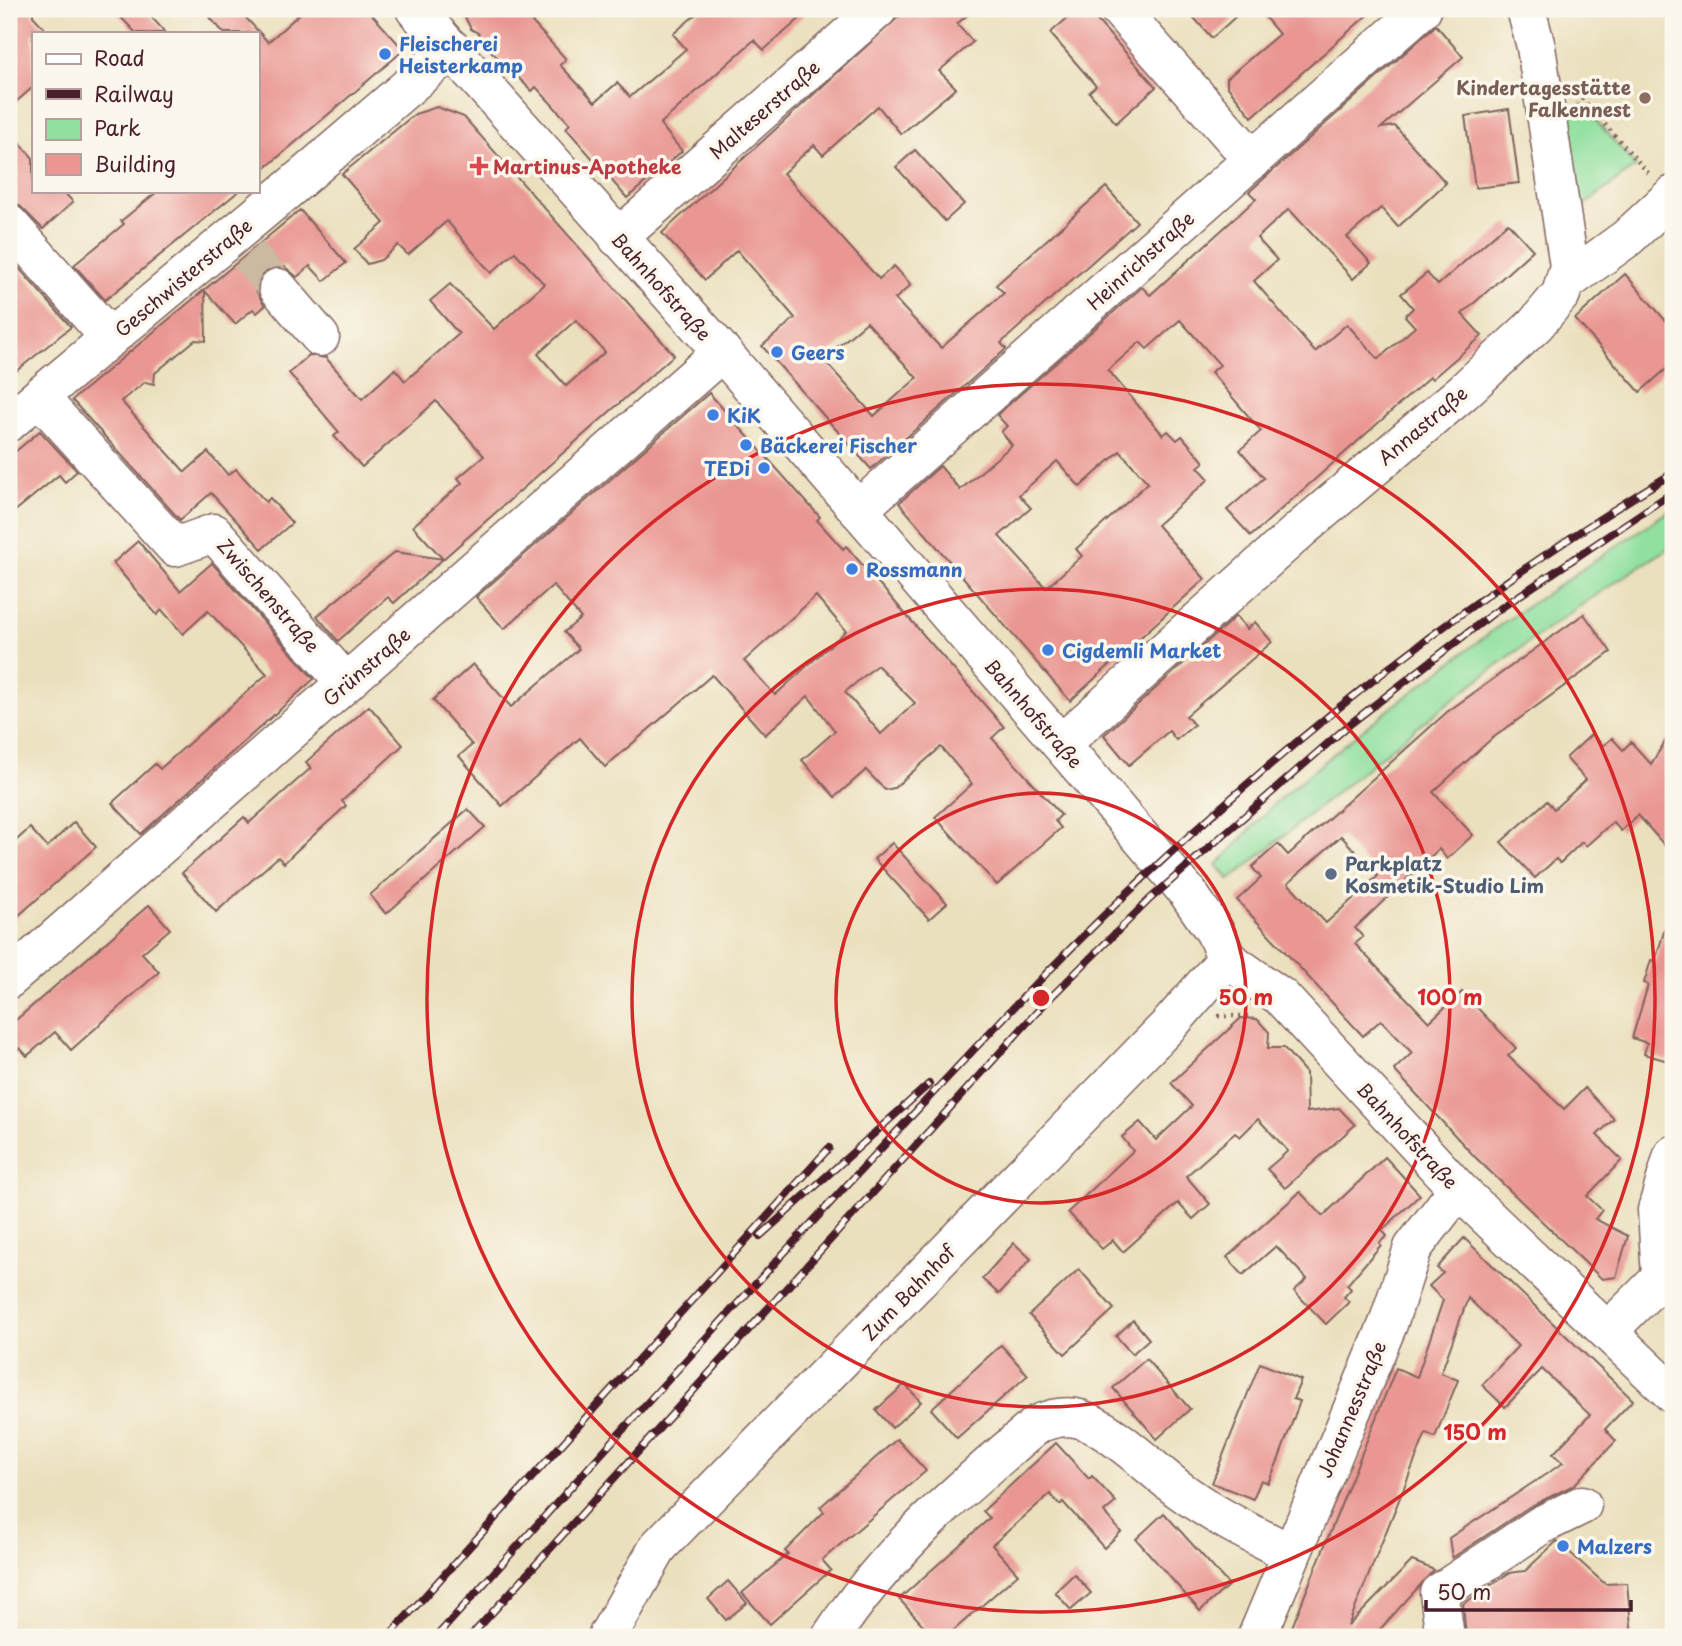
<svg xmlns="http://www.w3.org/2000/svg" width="1682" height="1646" viewBox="0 0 1682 1646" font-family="'Playpen Sans',sans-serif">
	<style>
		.green { fill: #90e09f; stroke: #6d8065; stroke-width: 2 }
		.building { fill: #ea9793; fill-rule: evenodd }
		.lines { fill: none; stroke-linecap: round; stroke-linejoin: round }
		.minor-tunnel { stroke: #cbb9a1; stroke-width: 38; stroke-dasharray: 38 19; stroke-linecap: butt }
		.minor-casing { stroke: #82635e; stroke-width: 41 }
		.path { stroke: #82635e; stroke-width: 4.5; stroke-dasharray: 2 5; stroke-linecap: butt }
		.minor { stroke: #fff; stroke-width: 38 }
		.rail-casing { stroke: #4a1f2b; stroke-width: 8 }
		.rail { stroke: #fbf7ec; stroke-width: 5; stroke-dasharray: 16; stroke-linecap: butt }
		.ring { fill: none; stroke: #d62828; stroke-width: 3.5 }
		.shop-dot { fill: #3f7fe0; stroke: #fbf7ec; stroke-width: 2.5 }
		.education-dot { fill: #8d6e63; stroke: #fbf7ec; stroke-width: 2.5 }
		.health-dot { fill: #e0444e; stroke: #fbf7ec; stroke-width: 2.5 }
		.service-dot { fill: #5c6f8a; stroke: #fbf7ec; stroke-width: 2.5 }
		.labels { text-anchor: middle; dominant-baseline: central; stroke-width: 7; stroke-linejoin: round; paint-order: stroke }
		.shop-label { font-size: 19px; font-weight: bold; fill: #366cbe; stroke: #fbf7ec; text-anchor: start }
		.education-label { font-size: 19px; font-weight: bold; fill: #785e54; stroke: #fbf7ec; text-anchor: end }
		.street-label { font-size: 19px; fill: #4a1f2b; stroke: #fbf7ec }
		.health-label { font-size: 19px; font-weight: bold; fill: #be3a42; stroke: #fbf7ec; text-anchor: start }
		.service-label { font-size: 19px; font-weight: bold; fill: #4e5e75; stroke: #fbf7ec; text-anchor: start }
		.centre { fill: #d62828; stroke: #fbf7ec; stroke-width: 3.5 }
		.ring-label { font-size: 21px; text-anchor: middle; font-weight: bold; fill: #d62828; stroke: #fbf7ec; stroke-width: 7; stroke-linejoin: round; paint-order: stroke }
	</style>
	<rect width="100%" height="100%" fill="#fbf7ec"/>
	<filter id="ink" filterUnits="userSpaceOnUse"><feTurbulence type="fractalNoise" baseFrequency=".0143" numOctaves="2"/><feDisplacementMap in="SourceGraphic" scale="14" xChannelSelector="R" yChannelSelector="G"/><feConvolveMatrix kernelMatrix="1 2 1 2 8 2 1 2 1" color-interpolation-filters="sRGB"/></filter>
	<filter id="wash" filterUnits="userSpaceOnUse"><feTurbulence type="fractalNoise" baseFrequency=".00686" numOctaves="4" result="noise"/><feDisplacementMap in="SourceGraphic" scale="28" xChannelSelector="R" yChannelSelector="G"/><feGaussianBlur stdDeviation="1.57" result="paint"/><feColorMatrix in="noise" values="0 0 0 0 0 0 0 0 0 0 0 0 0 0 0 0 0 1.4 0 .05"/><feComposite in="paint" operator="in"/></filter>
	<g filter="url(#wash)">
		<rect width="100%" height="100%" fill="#ebe0be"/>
		<!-- green -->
		<g class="green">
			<path d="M1582 104 1636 166 1578 210 1566 117Z"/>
			<path d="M1673 508V546C1515 641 1373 763 1230 880L1217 865 1276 802 1357 734 1500 625Z"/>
		</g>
		<g id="blocks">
			<!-- building -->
			<g class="building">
				<path d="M9 9H33V16L49 33H33V87L9 108Z"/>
				<path d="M113 9H144L166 33H136Z"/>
				<path d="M202 9H238L268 42 305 9H367L404 50 257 175V33H224Z"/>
				<path d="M461 9H545L532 22 566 59 560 65 595 102 617 83 630 97 686 49 673 34 702 9H811L764 50 754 40 660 124 682 151 627 198 566 128 570 124 536 87 532 91 490 50 478 33 471 29Z"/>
				<path d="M907 9H974L957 24 973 42 939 71 956 88 901 134 878 106 823 155 814 145 783 173 879 279 894 266 911 285 895 299 941 348 1004 293 996 285 1106 187 1137 222 1001 343 1006 349 871 469 762 346 795 318 737 250 705 280 662 233ZM867 322 917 378 874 416 823 359Z"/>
				<path d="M1078 9H1087L1156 87 1116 123 1089 92 1096 86 1050 33Z"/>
				<path d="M1186 9H1244L1212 38Z"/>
				<path d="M1258 9H1374L1252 117 1227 86V78L1279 34Z"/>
				<path d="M1436 25 1463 57 1381 128 1395 126 1446 183 1398 227 1381 208 1347 237 1371 263 1353 279 1289 209 1257 238 1277 260 1254 281 1315 352 1347 324 1378 359 1415 327 1405 316 1413 308 1401 294 1427 273 1438 285 1508 223 1533 250 1462 314 1482 336 1432 379 1430 377 1251 536 1227 510 1264 478 1240 450 1261 431 1211 372 1220 365 1180 320 1147 349 1140 342 1108 370 1163 435 1168 431 1177 440 1182 436 1204 462 1198 467 1209 479 1157 525 1205 579 1070 701 899 503 940 466 960 490 1012 445 1001 432 1007 426 997 415 1142 287 1150 295 1256 199 1249 192ZM1120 451 1148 483 1076 549 1082 556 1046 588 999 536 1031 508 1019 495 1057 461 1080 487Z"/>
				<path d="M437 107 464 117 674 355 443 559 413 526 462 483 458 478 484 456 436 401 362 467 334 436 339 432 289 373 309 355 326 358 362 399 395 369 405 381 459 334 430 301 450 284 494 329 544 284 515 252 491 273 447 221 408 255 398 245 381 260 367 264 354 249 384 223 342 174 415 114ZM576 320 605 352 566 386 538 354Z"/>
				<path d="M1509 109 1519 183 1475 188 1465 116Z"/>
				<path d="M9 130 33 158V191H63L73 202 43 229 9 195Z"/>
				<path d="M915 150 964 204 945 221 896 167Z"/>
				<path d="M158 191H239L105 300 74 265 124 224 121 221Z"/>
				<path d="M300 210 346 263 324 281 310 266 297 277 285 267 275 266 264 271 258 280 256 291 265 306 257 313 253 309 235 324 205 291 206 341 195 340 155 373 154 384 145 382 121 401 185 472 208 452 228 475 236 469 266 502 270 498 292 523 262 549 211 493 180 520 72 400Z"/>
				<path d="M9 257 71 327 9 377Z"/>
				<path d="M1625 274 1673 329V363L1640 392 1575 319Z"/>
				<path d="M709 393 820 517 817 520 843 549 846 546 1004 727 992 738 1061 815 1055 821 1061 828 997 885 935 817 972 784 941 747 894 788 885 790 866 770 835 797 802 760 835 731 808 696 765 735 712 675 605 767 580 738 502 806 459 756 472 745 433 700 473 664 511 707 579 649 564 632 581 618 553 585 504 629 476 597ZM816 596 846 631 775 695 744 661ZM877 665 915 703 881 734 845 692Z"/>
				<path d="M40 431 77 471 65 482 59 475 9 516V457Z"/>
				<path d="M138 541 180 591 212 563 314 679 141 834 112 803 155 764 160 769 267 674 208 611 183 634 162 610 157 615 113 563Z"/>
				<path d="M395 552 443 559 394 603 388 597 338 641 317 616Z"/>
				<path d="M1584 614 1611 652 1490 740 1433 792 1473 835 1447 859 1439 849 1355 928 1363 937 1355 944 1429 1022 1462 992 1516 1048 1508 1056 1564 1109 1585 1088 1614 1119 1597 1135 1622 1160 1587 1196 1602 1210 1595 1219 1628 1236 1616 1277 1602 1279 1476 1158 1394 1070 1412 1053 1381 1020 1363 1036 1237 900 1261 878 1252 867 1278 844 1288 855 1447 712ZM1341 836 1378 876 1326 923 1288 883Z"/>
				<path d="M1236 616 1247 629 1255 622 1272 642 1186 716 1194 725 1176 740 1169 731 1129 765 1104 735Z"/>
				<path d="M369 706 403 745 342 801 346 806 294 853 284 863 278 857 216 912 182 873 244 817 249 823 311 768 306 762Z"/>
				<path d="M1673 729V855L1638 815 1621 831 1613 822 1586 846 1582 842 1560 863 1556 859 1535 878 1501 842 1547 801 1554 809 1586 780 1566 758 1592 734 1603 746 1612 738 1623 750 1631 742 1651 764Z"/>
				<path d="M468 809 485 827 386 914 370 895Z"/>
				<path d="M74 822 96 847 9 924V847L30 828 47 847Z"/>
				<path d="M892 843 947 903 929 919 874 859Z"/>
				<path d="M149 905 170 929 142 953 159 972 71 1050 55 1032 27 1056 20 1048 9 1058V1026Z"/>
				<path d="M1668 919 1673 920V1045L1668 1061 1644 1054 1647 1043 1632 1038 1648 985 1644 983 1651 960 1655 961Z"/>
				<path d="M1241 1018 1257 1019 1269 1032 1268 1048H1284L1306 1073 1307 1112 1339 1108 1355 1125 1285 1188 1267 1169 1288 1151 1258 1119 1240 1137 1235 1133 1186 1176 1210 1204 1193 1219 1178 1203 1123 1252 1113 1240 1102 1249 1068 1212 1133 1151 1122 1137 1140 1122 1156 1140 1192 1106 1171 1083Z"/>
				<path d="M1385 1157 1420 1195 1382 1230 1387 1236 1379 1243 1381 1245 1347 1285 1351 1289 1344 1297 1349 1302 1326 1324 1294 1291 1307 1279 1276 1246 1243 1275 1227 1257 1300 1192 1323 1216Z"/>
				<path d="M1464 1238 1633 1400 1605 1429 1616 1441 1574 1485 1529 1507 1452 1558 1449 1538 1563 1463 1553 1454 1590 1415 1542 1369 1505 1407 1482 1385 1518 1346 1468 1298 1441 1373 1458 1380 1435 1437 1426 1433 1348 1626 1412 1561 1434 1570 1373 1637H1288L1396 1368 1417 1377 1443 1300 1429 1286 1443 1273 1437 1268Z"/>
				<path d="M1014 1243 1031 1259 999 1294 982 1279Z"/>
				<path d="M1079 1269 1114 1309 1065 1354 1029 1315Z"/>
				<path d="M1133 1320 1149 1339 1132 1354 1116 1336Z"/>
				<path d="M1001 1345 1028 1375 957 1438 931 1409Z"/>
				<path d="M1146 1359 1190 1409 1157 1439 1113 1388Z"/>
				<path d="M1260 1363 1301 1380 1293 1399 1300 1401 1278 1461 1268 1483 1261 1480 1253 1499 1212 1483Z"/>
				<path d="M905 1384 921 1402 892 1428 876 1410Z"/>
				<path d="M897 1439 926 1471 822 1560 831 1570 770 1624 742 1593 788 1554 785 1551 824 1512 820 1507Z"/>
				<path d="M1056 1443 1089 1479 1092 1476 1116 1502 1104 1512 1121 1532 1104 1548 1063 1502 1060 1505 1050 1494 992 1545 1018 1574 946 1637H934L899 1599 990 1518 983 1511Z"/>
				<path d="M1164 1513 1229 1585 1200 1611 1136 1539Z"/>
				<path d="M1557 1541 1605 1584 1627 1583 1632 1637H1466L1463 1604 1509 1573 1525 1571Z"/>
				<path d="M1074 1574 1091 1593 1071 1610 1055 1592Z"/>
				<path d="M728 1581 747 1603 726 1620 708 1599Z"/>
			</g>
		</g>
	</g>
	<g filter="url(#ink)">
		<use href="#blocks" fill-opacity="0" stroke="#82635e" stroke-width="2"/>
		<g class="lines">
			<!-- minor-tunnel -->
			<path class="minor-tunnel" d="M248 254 278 288"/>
			<!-- minor casing -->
			<g class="minor-casing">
				<g id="minor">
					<path d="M415 9 722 352 1078 764 1188 893 1215 932 1227 959 1281 997 1458 1189 1673 1394"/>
					<path d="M1119 9 1253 160"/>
					<path d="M9 224 110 338"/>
					<path d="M618 238 878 9"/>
					<path d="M1565 283 1627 238 1673 195"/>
					<path d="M278 288 320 337"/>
					<path d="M39 397 175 547 214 533 346 683"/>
					<path d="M9 422 291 187 452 49"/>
					<path d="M858 510 1422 9"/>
					<path d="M1061 744 1301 529 1463 392 1536 324 1561 294 1569 266 1536 47 1526 9"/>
					<path d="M9 979 722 352"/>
					<path d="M1661 1278 1657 1210 1673 1155"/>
					<path d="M1608 1331 1661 1278 1673 1272"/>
					<path d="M607 1637 659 1546 1170 1024 1227 959"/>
					<path d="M831 1637C886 1552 960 1489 1038 1424 1052 1418 1065 1415 1080 1419 1109 1427 1155 1472 1181 1491 1215 1516 1252 1534 1290 1553"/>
					<path d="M1257 1637 1388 1324 1413 1248 1458 1189"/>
					<path d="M1445 1637 1439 1593 1541 1525 1582 1505"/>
				</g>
			</g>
			<!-- path -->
			<g class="path">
				<path d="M1577 93 1650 175"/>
				<path d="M1218 1016H1252"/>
			</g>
			<!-- minor -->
			<use href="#minor" class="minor"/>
			<!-- rail casing -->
			<g class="rail-casing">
				<g id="rail">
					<path d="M760 1236 929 1084"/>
					<path d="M388 1637 829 1148"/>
					<path d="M436 1637C591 1465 745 1293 904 1124 980 1043 1056 960 1137 884 1300 730 1481 589 1673 473"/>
					<path d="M470 1637 1045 1003 1150 899 1350 724 1492 614 1673 492"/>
				</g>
			</g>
			<!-- rail -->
			<use href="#rail" class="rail"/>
		</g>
	</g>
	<!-- distance rings -->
	<g class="ring">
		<circle cx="1041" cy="998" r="205"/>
		<circle cx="1041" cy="998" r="409"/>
		<circle cx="1041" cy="998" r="614"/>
	</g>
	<!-- markers -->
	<g class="shop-dot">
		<circle cx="385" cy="54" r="7"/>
		<circle cx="777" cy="352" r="7"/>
		<circle cx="713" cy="415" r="7"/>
		<circle cx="746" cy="445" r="7"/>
		<circle cx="764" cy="468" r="7"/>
		<circle cx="852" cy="569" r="7"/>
		<circle cx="1048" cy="650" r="7"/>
		<circle cx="1563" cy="1546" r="7"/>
	</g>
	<circle class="education-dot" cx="1645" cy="98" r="7"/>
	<path class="health-dot" d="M475.5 155.5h7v7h7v7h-7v7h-7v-7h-7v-7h7z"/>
	<circle class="service-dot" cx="1331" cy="874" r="7"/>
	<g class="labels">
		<!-- shop labels -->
		<g class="shop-label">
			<text x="399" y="43">Fleischerei<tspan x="399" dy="22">Heisterkamp</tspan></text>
			<text x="791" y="352">Geers</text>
			<text x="727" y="415">KiK</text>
			<text x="760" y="445">Bäckerei Fischer</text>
			<text x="750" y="468" text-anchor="end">TEDi</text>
			<text x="866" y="569">Rossmann</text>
			<text x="1062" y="650">Cigdemli Market</text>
			<text x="1577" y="1546">Malzers</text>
		</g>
		<!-- education labels -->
		<g class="education-label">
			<text x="1631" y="87">Kindertagesstätte<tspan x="1631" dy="22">Falkennest</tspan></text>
		</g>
		<!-- street labels -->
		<g class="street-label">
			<text transform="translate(764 109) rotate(-41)">Malteserstraße</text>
			<text transform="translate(1140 260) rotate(-42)">Heinrichstraße</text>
			<text transform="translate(183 277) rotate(-40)">Geschwisterstraße</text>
			<text transform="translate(662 286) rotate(48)">Bahnhofstraße</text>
			<text transform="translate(1422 425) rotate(-40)">Annastraße</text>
			<text transform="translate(269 595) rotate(49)">Zwischenstraße</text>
			<text transform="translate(366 666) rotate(-41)">Grünstraße</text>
			<text transform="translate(1034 713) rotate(49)">Bahnhofstraße</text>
			<text transform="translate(1408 1135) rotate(47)">Bahnhofstraße</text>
			<text transform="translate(908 1292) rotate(-46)">Zum Bahnhof</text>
			<text transform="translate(1351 1409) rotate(-67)">Johannesstraße</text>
		</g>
		<!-- health labels -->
		<g class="health-label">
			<text x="493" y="166">Martinus-Apotheke</text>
		</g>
		<!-- service labels -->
		<g class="service-label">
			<text x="1345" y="863">Parkplatz<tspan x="1345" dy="22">Kosmetik-Studio Lim</tspan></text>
		</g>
	</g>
	<circle cx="1041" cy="998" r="10" class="centre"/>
	<g class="ring-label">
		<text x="1246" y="1005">50 m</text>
		<text x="1450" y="1005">100 m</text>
		<text x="1475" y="1440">150 m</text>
	</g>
	<!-- margin -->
	<rect width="1682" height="1646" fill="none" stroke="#fbf7ec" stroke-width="35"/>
	<!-- legend -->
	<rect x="32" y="32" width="228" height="161" fill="#fbf7ec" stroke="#b4a19f" stroke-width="2"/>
	<rect x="46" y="54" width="35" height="10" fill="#ffffff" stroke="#b4a19f" stroke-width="2"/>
	<text x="94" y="66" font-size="21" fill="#4a1f2b">Road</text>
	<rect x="46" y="89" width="35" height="10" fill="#4a1f2b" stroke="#b4a19f" stroke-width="2"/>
	<text x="94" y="102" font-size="21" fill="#4a1f2b">Railway</text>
	<rect x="46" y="119" width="35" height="21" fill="#90e09f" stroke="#b4a19f" stroke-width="2"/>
	<text x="94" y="136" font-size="21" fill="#4a1f2b">Park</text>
	<rect x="46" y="154" width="35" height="21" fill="#ea9793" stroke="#b4a19f" stroke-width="2"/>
	<text x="94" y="172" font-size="21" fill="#4a1f2b">Building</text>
	<!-- scale -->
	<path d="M1426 1600v10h205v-10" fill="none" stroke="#4a1f2b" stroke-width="3.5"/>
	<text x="1437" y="1600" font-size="21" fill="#4a1f2b" stroke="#fbf7ec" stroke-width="5" paint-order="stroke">50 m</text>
</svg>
